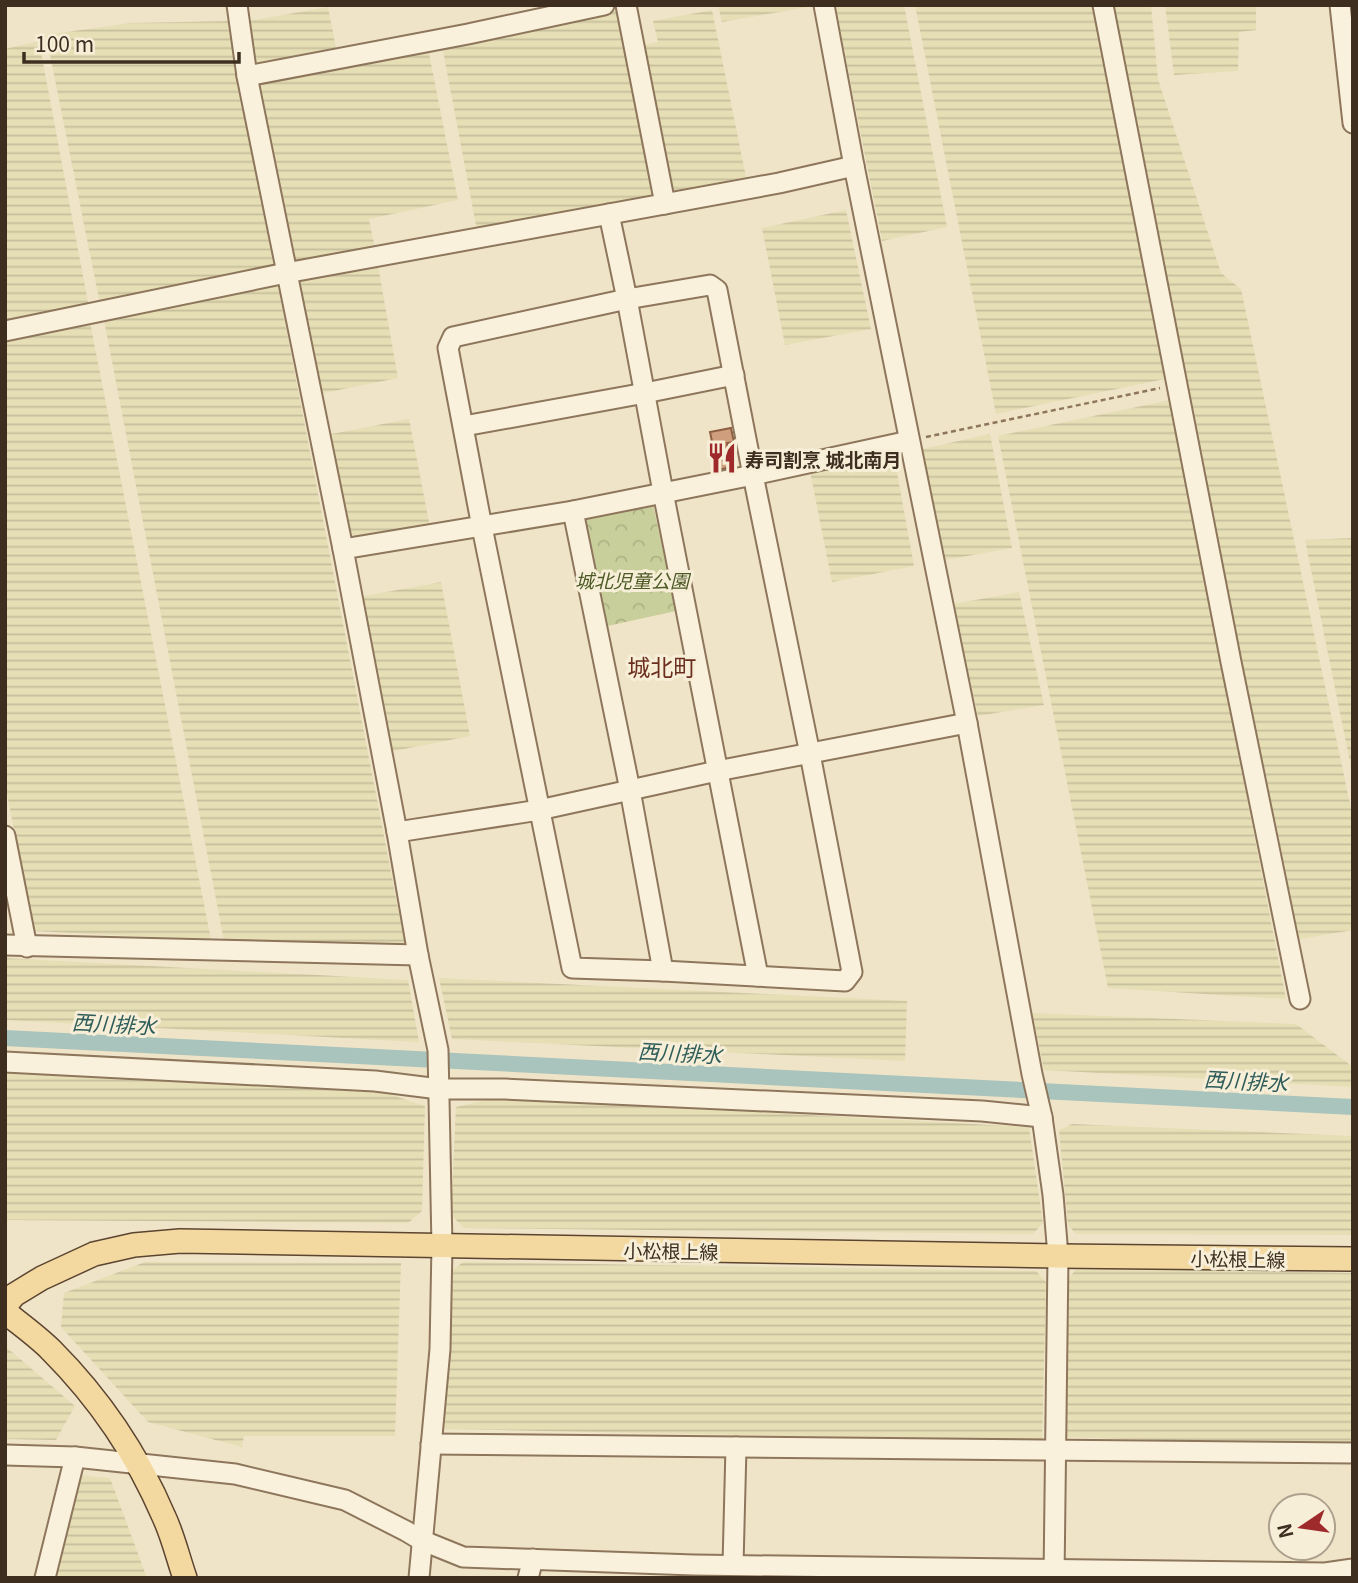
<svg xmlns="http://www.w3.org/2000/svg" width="1358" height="1583" viewBox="0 0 1358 1583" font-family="Georgia,'Noto Sans JP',serif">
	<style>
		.farmland { fill: url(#farmland-rules) }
		.forest { fill: url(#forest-crowns) }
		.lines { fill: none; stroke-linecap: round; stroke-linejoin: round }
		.canal { stroke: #a9c4bc; stroke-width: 16 }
		.building { fill: #cf9f7d; stroke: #8d5f41; stroke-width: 2 }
		.minor-casing { stroke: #8d765c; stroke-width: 23 }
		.major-casing { stroke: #5b4430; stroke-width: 26 }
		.path { stroke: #8d765c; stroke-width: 2.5; stroke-dasharray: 5 3.5; stroke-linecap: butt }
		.minor { stroke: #faf1dc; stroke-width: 19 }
		.major { stroke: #f3d9a0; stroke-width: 23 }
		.labels { text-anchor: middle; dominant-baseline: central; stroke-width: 6; stroke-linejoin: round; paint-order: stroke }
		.poi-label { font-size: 19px; font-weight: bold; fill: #3d2e20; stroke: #f7eed8; text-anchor: start }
		.park-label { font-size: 19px; font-style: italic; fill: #4d5a26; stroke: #f7eed8 }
		.street-label { font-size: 19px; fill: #3d2e20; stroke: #f7eed8 }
		.water-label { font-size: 21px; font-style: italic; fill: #2f5d5a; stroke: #f7eed8 }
		.quarter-label { font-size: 23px; fill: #6b2e1e; stroke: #f7eed8 }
	</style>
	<defs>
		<pattern id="farmland-rules" width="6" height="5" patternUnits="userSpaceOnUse" patternTransform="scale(1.75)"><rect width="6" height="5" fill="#e6deb5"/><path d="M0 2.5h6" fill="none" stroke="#c6bf9b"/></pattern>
		<pattern id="forest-crowns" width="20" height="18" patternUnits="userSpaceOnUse" patternTransform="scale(1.75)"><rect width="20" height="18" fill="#c9cf9b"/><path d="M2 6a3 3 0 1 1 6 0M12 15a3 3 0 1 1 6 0" fill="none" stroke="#aeb285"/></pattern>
	</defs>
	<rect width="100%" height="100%" fill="#f0e4c8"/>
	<!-- farmland -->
	<g class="farmland">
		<path d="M718 5H808V7L722 22Z"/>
		<path d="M835 5H904L947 227 882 241Z"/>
		<path d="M915 5H1093L1165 379 996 414Z"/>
		<path d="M1112 5H1151L1158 79 1221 273 1241 289 1353 818V930L1294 940Z"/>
		<path d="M1165 5H1256V30L1239 32 1238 71 1174 75Z"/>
		<path d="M328 7 337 53 262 67 253 61 248 21Z"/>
		<path d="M616 10 653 199 477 231 442 45Z"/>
		<path d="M712 10 746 177 671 193 638 46 658 42 653 21Z"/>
		<path d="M229 21 274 267 100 304 46 35 130 23Z"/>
		<path d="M39 41 89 308 5 323V49Z"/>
		<path d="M428 48 458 200 369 219 375 249 300 264 290 258 258 86 265 79Z"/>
		<path d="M846 210 871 329 785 345 762 228Z"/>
		<path d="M378 266 398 378 319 394 297 288 302 280Z"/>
		<path d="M278 286 405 945 224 941 104 320Z"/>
		<path d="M90 322 211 940 34 931 5 784V337Z"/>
		<path d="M1170 400 1286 999 1108 988 998 436Z"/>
		<path d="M409 419 430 527 354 542 345 537 326 435Z"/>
		<path d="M990 434 1012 548 945 560 922 449Z"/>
		<path d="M894 456 914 566 832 582 810 471Z"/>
		<path d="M1353 538V777L1305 540Z"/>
		<path d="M441 582 470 736 389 752 359 597Z"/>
		<path d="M1019 592 1044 705 978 716 953 604Z"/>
		<path d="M5 958 408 980 419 1042 5 1020Z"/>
		<path d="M439 978 907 1001 905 1061 452 1039Z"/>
		<path d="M1032 1013 1296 1024 1353 1067V1087L1044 1070Z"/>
		<path d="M5 1070 374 1089 425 1106 422 1211 408 1223 5 1220Z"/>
		<path d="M495 1098 1029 1127 1043 1223 1033 1234 463 1228 451 1214 456 1107Z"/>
		<path d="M1072 1124 1353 1136V1235L1076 1234 1068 1225 1059 1130Z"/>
		<path d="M145 1262 401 1263 395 1436H244L242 1447 148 1422 61 1327 64 1293Z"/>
		<path d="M463 1262 1036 1271 1046 1282 1042 1441 444 1429 448 1274Z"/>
		<path d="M1078 1267 1353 1273V1446L1062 1437 1067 1280Z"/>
		<path d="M5 1346 75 1406 56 1440 5 1439Z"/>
		<path d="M77 1475 110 1478 147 1578H54Z"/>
	</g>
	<!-- forest -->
	<path class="forest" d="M653 504 676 611 603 627 583 523 587 516Z"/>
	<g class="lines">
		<!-- canal -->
		<path class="canal" d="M5 1038 1353 1107"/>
	</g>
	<!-- building -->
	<path class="building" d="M731 428 734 442 727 443 731 467 718 470 710 432Z"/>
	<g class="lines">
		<!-- minor casing -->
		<g class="minor-casing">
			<g id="minor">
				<path d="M237 5 247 76 343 549 397 832 418 955 438 1050 442 1246 440 1349 419 1578"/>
				<path d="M626 5 665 204"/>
				<path d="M824 5 854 166 967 723 1032 1074 1042 1117 1053 1195 1058 1256 1054 1578"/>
				<path d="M1103 5 1231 662 1300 999"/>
				<path d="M1340 5 1353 123"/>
				<path d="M247 76 468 34 604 5"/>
				<path d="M609 214 627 299 663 492 758 976"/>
				<path d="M710 285 717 290 753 475 810 754 852 972 845 981 663 971 572 968 482 527 448 348 453 337 627 299Z"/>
				<path d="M5 331 286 273 779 183 854 166"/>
				<path d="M464 426 645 393 734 375"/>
				<path d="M573 511 630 790 663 971"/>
				<path d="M343 549 573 511 753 475 909 441"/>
				<path d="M397 832 539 810 717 771 967 723"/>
				<path d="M5 836 27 947"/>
				<path d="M5 945 418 955"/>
				<path d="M5 1062 375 1081 439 1089H505L982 1111 1042 1117"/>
				<path d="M431 1444 1353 1453"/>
				<path d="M5 1455 75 1457 235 1474 345 1500 406 1531 421 1540 463 1557 694 1565 1325 1573 1353 1569"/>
				<path d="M733 1565 736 1447"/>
				<path d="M45 1578 75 1457"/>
				<path d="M528 1578 533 1559"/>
			</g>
		</g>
		<!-- major casing -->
		<g class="major-casing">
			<g id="major">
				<path d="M5 1306 14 1295 42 1278 94 1254 134 1245 180 1241 1058 1256 1353 1259"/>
				<path d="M5 1312C20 1324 37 1336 51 1350 99 1398 137 1454 164 1517 173 1536 178 1558 185 1578"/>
			</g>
		</g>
		<!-- path -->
		<path class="path" d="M926 437 1160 388"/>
		<!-- minor -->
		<use href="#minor" class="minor"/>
		<!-- major -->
		<use href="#major" class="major"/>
	</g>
	<!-- icons -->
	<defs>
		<g id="restaurant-bare" transform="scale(2.415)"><path d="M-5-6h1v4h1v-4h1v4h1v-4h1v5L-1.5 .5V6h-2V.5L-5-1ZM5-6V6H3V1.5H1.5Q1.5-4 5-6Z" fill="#9e2a2b" stroke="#f7eed8" stroke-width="2.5" paint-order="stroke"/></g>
	</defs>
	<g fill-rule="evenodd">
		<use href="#restaurant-bare" x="722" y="458"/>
	</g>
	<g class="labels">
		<!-- poi labels -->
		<g class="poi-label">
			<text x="745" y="458">寿司割烹 城北南月</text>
		</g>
		<!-- park labels -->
		<g class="park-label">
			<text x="632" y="579">城北児童公園</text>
		</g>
		<!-- street labels -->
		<g class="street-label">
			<text transform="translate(671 1250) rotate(1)">小松根上線</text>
			<text transform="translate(1238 1258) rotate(1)">小松根上線</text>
		</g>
		<!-- water labels -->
		<g class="water-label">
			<text transform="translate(114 1023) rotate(3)">西川排水</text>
			<text transform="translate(680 1052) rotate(3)">西川排水</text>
			<text transform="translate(1246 1080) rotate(3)">西川排水</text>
		</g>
		<!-- quarter labels -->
		<g class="quarter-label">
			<text x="662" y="666">城北町</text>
		</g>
	</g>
	<!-- border -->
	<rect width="1358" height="1583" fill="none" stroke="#3d2e20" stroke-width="14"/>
	<!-- north arrow -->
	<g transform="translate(1302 1527) rotate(257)"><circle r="33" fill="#f7eed8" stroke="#ada18e" stroke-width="2"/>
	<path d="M0-5L12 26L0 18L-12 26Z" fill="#9e2a2b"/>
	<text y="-10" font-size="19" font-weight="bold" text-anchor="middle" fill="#3d2e20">N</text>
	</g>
	<!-- scale -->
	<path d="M24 52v10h215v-10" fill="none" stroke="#3d2e20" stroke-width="3.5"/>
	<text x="35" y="52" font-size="21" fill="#3d2e20" stroke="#f7eed8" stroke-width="5" paint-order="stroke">100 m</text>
</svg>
